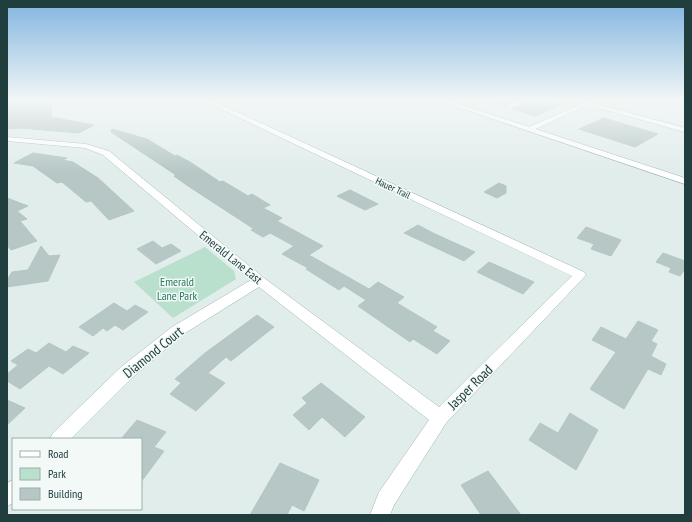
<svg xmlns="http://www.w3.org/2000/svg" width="692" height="522" viewBox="0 0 692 522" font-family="'PT Sans Narrow',sans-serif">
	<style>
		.green { fill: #b9dfcd }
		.building { fill: #b6c7c5; stroke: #b3c7c4 }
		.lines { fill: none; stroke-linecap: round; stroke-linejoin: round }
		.minor-casing { stroke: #a3b5b4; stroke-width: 1 }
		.tertiary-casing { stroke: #a3b5b4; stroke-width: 1 }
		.minor { fill: #fff; fill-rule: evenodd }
		.tertiary { fill: #fff; fill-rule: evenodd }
		.labels { text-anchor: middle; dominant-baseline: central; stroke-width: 3; stroke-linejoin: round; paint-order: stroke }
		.far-street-label { font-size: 10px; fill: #203e3e; stroke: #f2f9f7 }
		.street-label { font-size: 12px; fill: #203e3e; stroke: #f2f9f7 }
		.park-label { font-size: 12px; fill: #28775c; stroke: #f2f9f7 }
		.near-street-label { font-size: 14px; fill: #203e3e; stroke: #f2f9f7 }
	</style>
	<rect width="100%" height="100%" fill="#e1edeb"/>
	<!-- green -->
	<path class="green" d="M205 247 234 271 236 279 173 318 134 282Z"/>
	<!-- building -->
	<g class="building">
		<path d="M7 100H52L51 117 94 125 79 133 21 128 7 129Z"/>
		<path d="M494 100H515L504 106 494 103Z"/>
		<path d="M529 100H544L560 105 535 116 512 109Z"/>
		<path d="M604 118 658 134 635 147 579 129Z"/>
		<path d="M112 129 147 139 175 156 177 155 190 162 220 182 223 181 248 196 252 194 270 205 263 208 282 218 277 221 323 246 309 255 369 289 378 282 404 297 397 303 437 327 433 331 450 341 437 354 413 339 410 342 358 306 366 300 344 286 339 290 306 269 308 268 282 254 294 246 270 233 263 237 251 230 254 229 188 186 174 176 176 175 111 132Z"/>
		<path d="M33 153 67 158 63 160 73 162 98 178 134 211 109 220 91 201 86 202 62 182 57 183 33 166 14 163Z"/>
		<path d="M499 183 506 186V193L497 198 484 192Z"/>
		<path d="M350 190 378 204 365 210 337 196Z"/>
		<path d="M7 198 28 206 17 211 27 219 20 221 37 241 11 250 7 245Z"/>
		<path d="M418 225 435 234 475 252 464 261 404 233Z"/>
		<path d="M586 227 621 240 611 256 591 249 594 244 577 238Z"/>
		<path d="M153 241 162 248 171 244 181 251 156 264 137 249Z"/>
		<path d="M41 246 49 256 60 255 48 281 7 287V280L12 272 28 270Z"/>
		<path d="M663 253 685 261V269L680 276 669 272 671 268 656 262Z"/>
		<path d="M489 262 534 282 523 294 477 272Z"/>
		<path d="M114 303 127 311 135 305 148 312 123 330 115 325 107 331 103 328 93 336 79 327Z"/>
		<path d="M257 315 274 327 231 361 226 357 208 373 225 383 196 411 170 394 181 383 175 379 205 353Z"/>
		<path d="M638 321 658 330 651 341 657 344 651 356 666 364 661 375 648 369 624 409 590 389 616 352 592 340 601 327 626 339Z"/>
		<path d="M49 343 66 352 73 346 89 353 63 374 49 366 20 389 7 381V374L18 365 11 361 28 349 36 353Z"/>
		<path d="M321 383 365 417 345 437 322 417 309 430 293 415 307 403 302 398Z"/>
		<path d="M7 400 25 408 7 425Z"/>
		<path d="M570 413 598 430 576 470 529 440 540 423 558 433Z"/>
		<path d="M137 420 166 432 154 447 164 451 141 482V439H121Z"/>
		<path d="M280 463 319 480 304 511 292 505 287 515H250Z"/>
		<path d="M488 471 521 515H481L461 485Z"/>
	</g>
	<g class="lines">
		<!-- minor casing -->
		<g class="minor-casing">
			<g id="minor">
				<path d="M202 100H211L584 272 586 275 446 423 394 505 390 515H370L379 492 429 420 259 287 182 335 133 377 71 439H50L53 433 121 367 172 327 251 280 103 155 85 148 7 141V137L86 144 109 151 264 278 439 407 572 276Z"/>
				<path d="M519 100H528L510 108 505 107Z"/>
				<path d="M572 100 592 101 593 103 685 128V132L588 105 531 131H528L524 129 581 104Z"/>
				<path d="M13 480V503L7 506V483Z"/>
			</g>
		</g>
		<!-- tertiary casing -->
		<g class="tertiary-casing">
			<path id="tertiary" d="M437 100H447L685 178V184Z"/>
		</g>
		<!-- minor -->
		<use href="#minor" class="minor"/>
		<!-- tertiary -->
		<use href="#tertiary" class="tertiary"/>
	</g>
	<!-- sky -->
	<linearGradient id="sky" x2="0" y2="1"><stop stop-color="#81b4e0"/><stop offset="0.58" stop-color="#f2f7f6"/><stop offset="1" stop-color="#f2f7f6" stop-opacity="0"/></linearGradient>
	<rect width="692" height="173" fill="url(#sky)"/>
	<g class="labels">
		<!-- far-street labels -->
		<g class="far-street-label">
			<text transform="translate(393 188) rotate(25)">Hauer Trail</text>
		</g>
		<!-- street labels -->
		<g class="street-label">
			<text transform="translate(231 257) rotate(39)">Emerald Lane East</text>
		</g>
		<!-- park labels -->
		<g class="park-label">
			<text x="177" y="281">Emerald<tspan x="177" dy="14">Lane Park</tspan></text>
		</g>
		<!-- near-street labels -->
		<g class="near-street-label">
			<text transform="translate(153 352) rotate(-39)">Diamond Court</text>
			<text transform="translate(470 387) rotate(-45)">Jasper Road</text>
		</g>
	</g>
	<!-- border -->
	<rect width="692" height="522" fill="none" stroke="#203e3e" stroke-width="16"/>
	<!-- legend -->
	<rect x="12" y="438" width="130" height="72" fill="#f2f9f7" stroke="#9eaead"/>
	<rect x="20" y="451" width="20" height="6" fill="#ffffff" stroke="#9eaead"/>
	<text x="48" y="458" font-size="12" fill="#203e3e">Road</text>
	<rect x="20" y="468" width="20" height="12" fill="#b9dfcd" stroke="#9eaead"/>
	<text x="48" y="478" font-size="12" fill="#203e3e">Park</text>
	<rect x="20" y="488" width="20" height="12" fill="#b6c7c5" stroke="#9eaead"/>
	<text x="48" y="498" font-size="12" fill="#203e3e">Building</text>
</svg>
